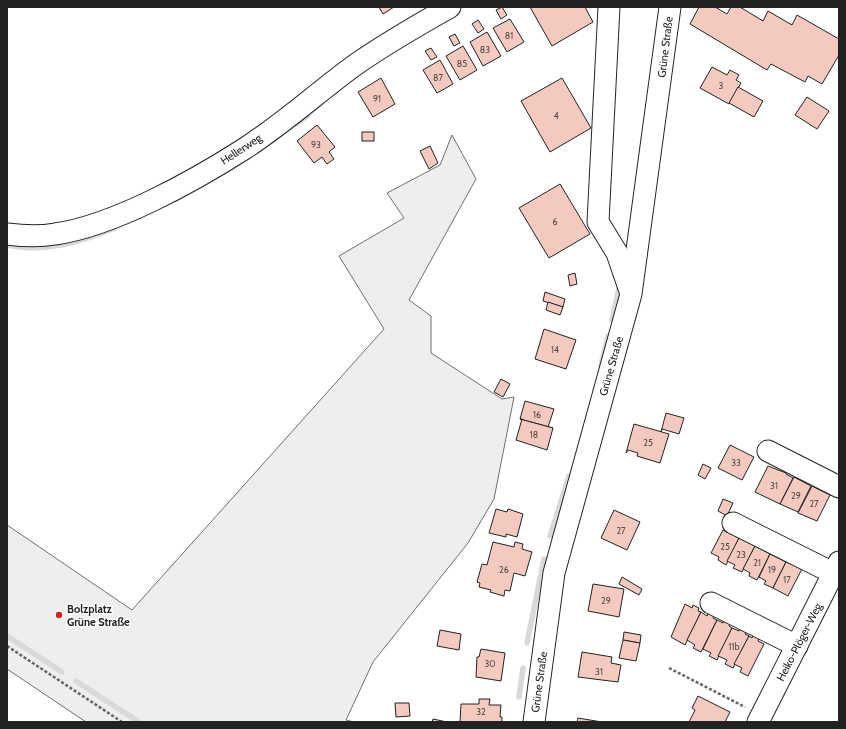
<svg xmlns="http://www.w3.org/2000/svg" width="846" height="729" viewBox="0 0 846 729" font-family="Cabin,sans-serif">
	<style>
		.green { fill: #eee; stroke: #6f6f6f }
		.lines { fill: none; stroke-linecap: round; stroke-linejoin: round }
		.stream { stroke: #d9d9d9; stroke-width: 5.5 }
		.building { fill: #f3c9c0; stroke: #222 }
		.minor-casing { stroke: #222; stroke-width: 23 }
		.path { stroke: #646464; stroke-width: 2.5; stroke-dasharray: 3 2; stroke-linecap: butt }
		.minor { stroke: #fff; stroke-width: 21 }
		.poi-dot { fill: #c62828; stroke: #fff; stroke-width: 1.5 }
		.labels { text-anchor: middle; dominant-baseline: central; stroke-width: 3; stroke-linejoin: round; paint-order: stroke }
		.number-label { font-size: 9px; fill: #564c4a }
		.street-label { font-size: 11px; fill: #222; stroke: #fff }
		.poi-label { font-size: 11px; font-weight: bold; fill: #222; stroke: #fff; text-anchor: start }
	</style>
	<rect width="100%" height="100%" fill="#fff"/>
	<!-- green -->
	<path class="green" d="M452 135 476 179 409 300 431 316V353L502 399 514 397 494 499 468 543 373 662 346 720 354 722H86L7 669V525L132 610 384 329 339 256 404 218 387 193 440 165Z"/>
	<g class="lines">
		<!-- stream -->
		<g class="stream">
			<path d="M296 124 307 116"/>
			<path d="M7 245C44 253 81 242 115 228"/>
			<path d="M612 320 620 283"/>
			<path d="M601 365 608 336"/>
			<path d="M550 536 569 476"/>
			<path d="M7 636 62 672"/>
			<path d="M527 643 544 559"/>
			<path d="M76 681 139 722"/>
			<path d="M519 697 523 668"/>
		</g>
	</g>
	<!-- building -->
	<g class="building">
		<path d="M379 7H394L383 14Z"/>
		<path d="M502 7 507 15 501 19 496 10Z"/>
		<path d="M530 7H585L593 22 552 46Z"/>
		<path d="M699 7H715L727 14 731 7H740L763 21 768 11 792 25 797 15 839 39V55L822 84 808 76 805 82 771 64 767 70 690 24Z"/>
		<path d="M510 19 524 42 507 52 493 28Z"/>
		<path d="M478 20 484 29 478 33 472 24Z"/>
		<path d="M487 32 501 56 483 66 470 42Z"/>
		<path d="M455 34 460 43 454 46 449 37Z"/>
		<path d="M463 46 477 70 460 80 446 56Z"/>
		<path d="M431 48 437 57 431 60 425 51Z"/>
		<path d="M440 60 453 84 437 93 423 70Z"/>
		<path d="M712 67 727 75 730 70 739 75 736 80 741 83 729 104 700 88Z"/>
		<path d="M381 78 395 104 373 117 358 92Z"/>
		<path d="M562 78 591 128 550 152 521 101Z"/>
		<path d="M738 87 763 101 754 117 729 103Z"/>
		<path d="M807 97 829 111 817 129 795 115Z"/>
		<path d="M317 125 335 147 329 152 334 159 327 164 322 157 314 163 297 141Z"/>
		<rect x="362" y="132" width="12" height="9"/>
		<path d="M430 146 438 163 429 169 420 151Z"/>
		<path d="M560 184 590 234 549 258 519 208Z"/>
		<path d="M575 273 577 284 570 286 568 275Z"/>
		<path d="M545 292 565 299 563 307 543 301Z"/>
		<path d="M548 302 563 307 560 315 546 310Z"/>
		<path d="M544 329 576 340 566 369 535 359Z"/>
		<path d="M501 379 510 384 503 397 494 392Z"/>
		<path d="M525 401 554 409 548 427 553 428 520 419Z"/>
		<path d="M666 413 684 418 679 434 662 429 661 432Z"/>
		<path d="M520 419 553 428 547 450 516 440 522 419Z"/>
		<path d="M634 424 669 434 660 463 637 456 638 453 628 450 626 453Z"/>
		<path d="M730 445 754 457 742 480 718 468Z"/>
		<path d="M703 464 711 468 705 479 698 475Z"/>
		<path d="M768 466 786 473V474L793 478 780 504 755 492Z"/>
		<path d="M794 477 811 486 798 512 780 504Z"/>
		<path d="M812 486 830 495 817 521 798 513Z"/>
		<path d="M723 499 733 503 727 516 718 511Z"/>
		<path d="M496 509 507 512 508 509 523 514 517 537 506 534V537L489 533Z"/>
		<path d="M614 510 640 522 627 550 601 538Z"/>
		<path d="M723 530 739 538 726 565 718 560 719 557 711 553Z"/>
		<path d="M739 538 755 546 742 572 733 568 735 565 727 561Z"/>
		<path d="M493 542 514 547 515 542 523 544 522 549 532 552 525 576 514 573 510 591 505 590 504 596 490 592 491 590 479 587 480 583 477 582 482 564 487 565Z"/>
		<path d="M755 546 770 554 757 580 749 576 750 573 743 569Z"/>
		<path d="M770 554 786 562 773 588 764 584 766 581 759 577Z"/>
		<path d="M786 562 802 569 788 596 773 588Z"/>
		<path d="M622 577 642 589 639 595 619 584Z"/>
		<path d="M593 584 624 589 619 617 588 611Z"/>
		<path d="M685 604 692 608 693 605 699 608 698 611 701 612 685 645 671 637Z"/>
		<path d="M701 612 707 616 708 613 714 616 713 618 717 620 701 652 693 648 695 645 687 640Z"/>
		<path d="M717 620 723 623 724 621 730 624 729 626 732 628 717 660 709 656 711 653 703 649Z"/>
		<path d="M732 628 739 631 740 629 746 632 745 634 749 636 733 668 725 664 727 660 718 656Z"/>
		<path d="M440 630 461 634 459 650 437 646Z"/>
		<path d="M624 632 641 635 640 643 623 640Z"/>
		<path d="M753 635 759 638 758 641 764 644 748 676 740 672 742 668 734 664 749 636 752 638Z"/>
		<path d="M623 640 640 643 636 661 619 658Z"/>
		<path d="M481 649 505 653 501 681 476 677 477 657H479Z"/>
		<path d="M582 652 612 657 611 663 621 665 618 682 578 677Z"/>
		<path d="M698 696 730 712 725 722H689L695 710 692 708Z"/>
		<path d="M479 699H490L489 705H501L500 717H502V722H460L461 704H479Z"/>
		<path d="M395 703H409L410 716 396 717Z"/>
		<path d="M578 718 602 722H577Z"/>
		<path d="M433 719 447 722H432Z"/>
	</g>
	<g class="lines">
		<!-- minor casing -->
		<g class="minor-casing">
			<g id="minor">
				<path d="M609 7 598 222 617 253 630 291"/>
				<path d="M7 234C23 236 39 237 55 234 113 226 194 181 244 149 283 124 318 92 355 65 385 44 418 25 450 7"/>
				<path d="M768 451 839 487"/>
				<path d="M733 523 833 573"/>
				<path d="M711 603 797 646"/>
				<path d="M534 722 554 573 631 294 670 7"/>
				<path d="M758 722 839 562"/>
			</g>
		</g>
		<!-- path -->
		<g class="path">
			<path d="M7 646 122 722"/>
			<path d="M669 668 745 707"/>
		</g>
		<!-- minor -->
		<use href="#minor" class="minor"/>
	</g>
	<!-- markers -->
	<circle class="poi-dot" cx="59" cy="615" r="4"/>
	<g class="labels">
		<!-- number labels -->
		<g class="number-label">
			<text x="509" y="35">81</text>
			<text x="485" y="49">83</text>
			<text x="462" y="63">85</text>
			<text x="438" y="77">87</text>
			<text x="721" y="85">3</text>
			<text x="377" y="98">91</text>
			<text x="556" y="115">4</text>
			<text x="316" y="144">93</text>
			<text x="555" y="221">6</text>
			<text x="555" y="349">14</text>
			<text x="537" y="414">16</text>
			<text x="534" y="434">18</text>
			<text x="648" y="442">25</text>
			<text x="736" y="462">33</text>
			<text x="774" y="485">31</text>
			<text x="796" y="495">29</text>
			<text x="814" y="503">27</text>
			<text x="621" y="530">27</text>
			<text x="725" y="546">25</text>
			<text x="741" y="554">23</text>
			<text x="757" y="562">21</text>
			<text x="504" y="569">26</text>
			<text x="772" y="569">19</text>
			<text x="787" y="579">17</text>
			<text x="606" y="600">29</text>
			<text x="734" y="646">11b</text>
			<text x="490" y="663">30</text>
			<text x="599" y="671">31</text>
			<text x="481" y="711">32</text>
		</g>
		<!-- street labels -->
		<g class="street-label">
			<text transform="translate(665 47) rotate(-83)">Grüne Straße</text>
			<text transform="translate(241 149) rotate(-33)">Hellerweg</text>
			<text transform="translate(611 366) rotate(-74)">Grüne Straße</text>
			<text transform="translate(799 642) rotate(-63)">Heiko-Plöger-Weg</text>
			<text transform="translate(539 682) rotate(-82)">Grüne Straße</text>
		</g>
		<!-- poi labels -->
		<g class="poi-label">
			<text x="67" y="609">Bolzplatz<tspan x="67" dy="13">Grüne Straße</tspan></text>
		</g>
	</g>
	<!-- border -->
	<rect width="846" height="729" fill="none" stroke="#222222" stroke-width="16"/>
</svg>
